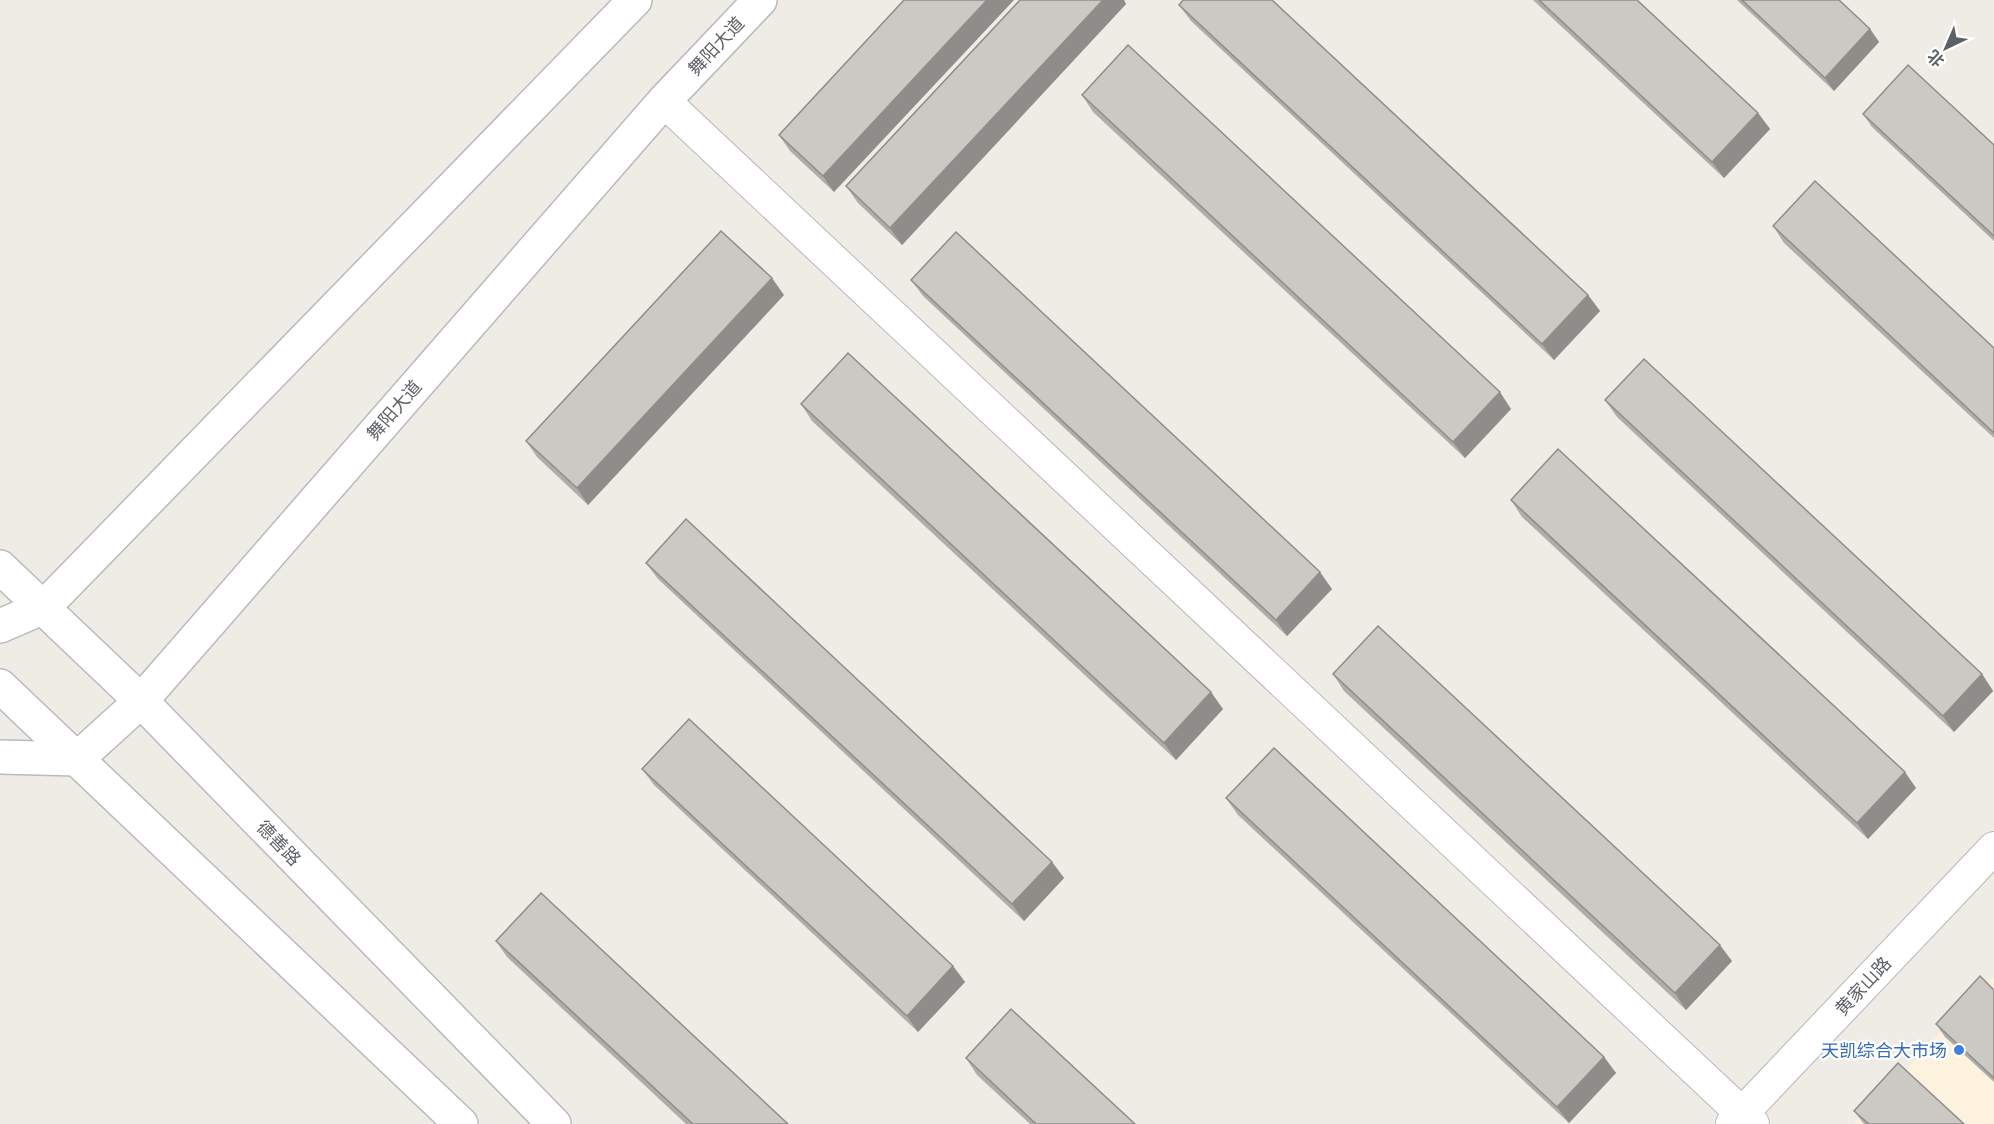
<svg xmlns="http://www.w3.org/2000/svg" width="1994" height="1124" viewBox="0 0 1994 1124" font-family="'PT Sans Narrow','Noto Sans SC',sans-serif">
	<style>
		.commercial { fill: #fcf2dd }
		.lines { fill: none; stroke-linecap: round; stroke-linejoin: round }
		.street-casing { stroke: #b6b8bb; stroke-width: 34 }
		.secondary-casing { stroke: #b7babe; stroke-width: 36 }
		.street { stroke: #fff; stroke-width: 32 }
		.secondary { stroke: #fff; stroke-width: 33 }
		.wall { fill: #afada9 }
		.shaded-wall { fill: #8f8d89 }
		.building { fill: #ccc9c4; stroke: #8f8d89; stroke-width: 1.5 }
		.shop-dot { fill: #3f7fe0; stroke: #fff; stroke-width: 2 }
		.labels { text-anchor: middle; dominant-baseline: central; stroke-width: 4.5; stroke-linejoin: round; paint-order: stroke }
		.street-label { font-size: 18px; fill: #5d6165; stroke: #fff }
		.shop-label { font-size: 18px; fill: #366cbe; stroke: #fff; text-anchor: end }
	</style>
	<rect width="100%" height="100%" fill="#efece5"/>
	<!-- commercial -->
	<path class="commercial" d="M1994 976V1124H1854Z"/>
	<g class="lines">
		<!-- street casing -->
		<g class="street-casing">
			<g id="street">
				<path d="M664 101 1753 1124"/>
				<path d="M1732 1124 1994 848"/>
			</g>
		</g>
		<!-- secondary casing -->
		<g class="secondary-casing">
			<g id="secondary">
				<path d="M0 567 141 701 554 1124"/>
				<path d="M0 626 44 607 635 0"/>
				<path d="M0 686 461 1124"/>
				<path d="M0 757 77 759 141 701 664 101 760 0"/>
			</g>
		</g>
		<!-- street -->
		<use href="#street" class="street"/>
		<!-- secondary -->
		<use href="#secondary" class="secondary"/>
	</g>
	<!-- wall -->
	<g class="wall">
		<path d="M904 0 834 192 790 151 779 135Z"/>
		<path d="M1020 0H1124L1126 4 902 245 858 203 846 186Z"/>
		<path d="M1533 0H1637L1758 113 1770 129 1724 178Z"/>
		<path d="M1737 0H1839L1870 29 1879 42 1834 91Z"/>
		<path d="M1179 5 1588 295 1600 311 1554 360 1191 21Z"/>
		<path d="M1082 95 1511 409 1465 458 1093 112Z"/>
		<path d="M1863 114 1994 145V241L1872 127Z"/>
		<path d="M1773 226 1994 348V438L1784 243Z"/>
		<path d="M911 280 1332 589 1287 636 923 296Z"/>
		<path d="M784 295 588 505 537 457 526 441Z"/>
		<path d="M1605 400 1982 674 1993 691 1954 732 1617 417Z"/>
		<path d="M801 404 1223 709 1176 760 812 421Z"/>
		<path d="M1511 500 1916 788 1868 839 1522 517Z"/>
		<path d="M646 563 1052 862 1064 878 1024 921 658 579Z"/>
		<path d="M1333 674 1732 961 1686 1010 1344 691Z"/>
		<path d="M642 769 953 966 965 982 918 1032 654 785Z"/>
		<path d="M1226 798 1604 1057 1616 1073 1569 1123 1238 815Z"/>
		<path d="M496 941 788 1124H686L507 957Z"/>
		<path d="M1994 990V1082L1945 1037 1936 1024Z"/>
		<path d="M966 1058 1135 1124H1030L977 1075Z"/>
		<path d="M1854 1111 1964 1124H1864Z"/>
	</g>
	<!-- shaded-wall -->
	<g class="shaded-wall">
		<path d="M987 0H1014L834 192 823 176Z"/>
		<path d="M1103 0H1124L1126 4 902 245 890 228Z"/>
		<path d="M1870 29 1879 42 1834 91 1825 78Z"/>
		<path d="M1758 113 1770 129 1724 178 1712 162Z"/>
		<path d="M772 278 784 295 588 505 577 488Z"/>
		<path d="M1588 295 1600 311 1554 360 1542 344Z"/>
		<path d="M1500 392 1511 409 1465 458 1453 442Z"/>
		<path d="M1320 572 1332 589 1287 636 1276 620Z"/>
		<path d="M1982 674 1993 691 1954 732 1943 716Z"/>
		<path d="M1211 692 1223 709 1176 760 1164 743Z"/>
		<path d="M1905 772 1916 788 1868 839 1857 823Z"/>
		<path d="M1052 862 1064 878 1024 921 1012 904Z"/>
		<path d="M1720 945 1732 961 1686 1010 1675 993Z"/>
		<path d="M953 966 965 982 918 1032 907 1016Z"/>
		<path d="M1604 1057 1616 1073 1569 1123 1557 1107Z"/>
	</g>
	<!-- building -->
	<g class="building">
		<path d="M904 0H987L823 176 779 135Z"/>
		<path d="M1020 0H1103L890 228 846 186Z"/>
		<path d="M1183 0H1272L1588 295 1542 344 1179 5Z"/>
		<path d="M1539 0H1637L1758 113 1712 162Z"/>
		<path d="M1742 0H1839L1870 29 1825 78Z"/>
		<path d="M1128 45 1500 392 1453 442 1082 95Z"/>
		<path d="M1908 65 1994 145V236L1863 114Z"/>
		<path d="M1815 181 1994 348V433L1773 226Z"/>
		<path d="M721 231 772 278 577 488 526 441Z"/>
		<path d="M956 232 1320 572 1276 620 911 280Z"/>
		<path d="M848 353 1211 692 1164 743 801 404Z"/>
		<path d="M1644 359 1982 674 1943 716 1605 400Z"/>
		<path d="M1558 449 1905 772 1857 823 1511 500Z"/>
		<path d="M686 519 1052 862 1012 904 646 563Z"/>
		<path d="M1378 626 1720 945 1675 993 1333 674Z"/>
		<path d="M689 719 953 966 907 1016 642 769Z"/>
		<path d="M1274 748 1604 1057 1557 1107 1226 798Z"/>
		<path d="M541 893 788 1124H693L496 941Z"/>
		<path d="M1980 976 1994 990V1078L1936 1024Z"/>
		<path d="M1011 1009 1135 1124H1036L966 1058Z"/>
		<path d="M1898 1063 1964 1124H1869L1854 1111Z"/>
	</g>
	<!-- markers -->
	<circle class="shop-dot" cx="1959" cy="1050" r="6"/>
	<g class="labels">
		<!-- street labels -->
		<g class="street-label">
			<text transform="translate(716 46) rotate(-47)">舞阳大道</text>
			<text transform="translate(394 410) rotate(-49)">舞阳大道</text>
			<text transform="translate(279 843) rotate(46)">德善路</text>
			<text transform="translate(1863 986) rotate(-47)">黄家山路</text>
		</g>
		<!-- shop labels -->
		<g class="shop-label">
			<text x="1947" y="1050">天凯综合大市场</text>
		</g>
	</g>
	<!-- north arrow -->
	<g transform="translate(1946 48) rotate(224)" stroke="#ffffff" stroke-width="4.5" paint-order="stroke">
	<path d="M0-4.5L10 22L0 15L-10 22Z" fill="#5d6165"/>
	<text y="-9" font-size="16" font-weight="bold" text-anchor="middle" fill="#5d6165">北</text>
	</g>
</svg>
